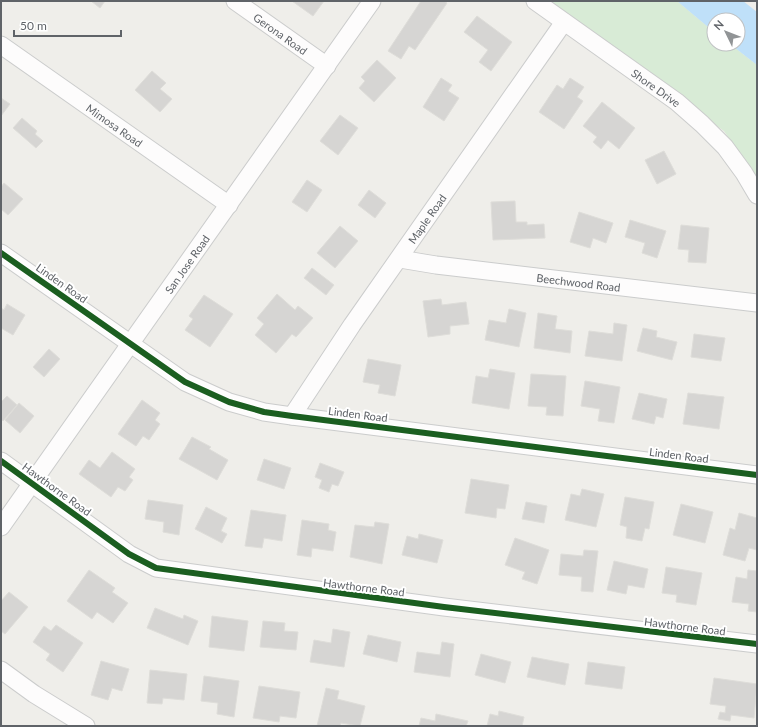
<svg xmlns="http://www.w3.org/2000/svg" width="758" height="727" viewBox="0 0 758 727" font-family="Lato,sans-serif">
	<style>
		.green { fill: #d8ebd6 }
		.water { fill: #bfe0f9 }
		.building { fill: #d6d5d3; stroke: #deddd9 }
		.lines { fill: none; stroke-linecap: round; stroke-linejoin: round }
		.street-casing { stroke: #cbcccc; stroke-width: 19 }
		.street { stroke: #fdfcfc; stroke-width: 17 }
		.cycleway-casing { stroke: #fff; stroke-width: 8 }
		.cycleway { stroke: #1b5e20; stroke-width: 6 }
		.labels { text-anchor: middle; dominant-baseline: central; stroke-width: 4; stroke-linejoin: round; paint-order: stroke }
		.street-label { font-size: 11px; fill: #5f6368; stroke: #fff }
	</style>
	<rect width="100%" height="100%" fill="#efeeea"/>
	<!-- green -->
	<path class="green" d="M544 1H677L714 32V44H730L757 65V178L724 131Z"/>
	<!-- water -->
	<path class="water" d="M677 1H743L757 12V65L730 44H738V20H714V32Z"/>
	<!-- building -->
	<g class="building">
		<path d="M91 1H105L100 8Z"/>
		<path d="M292 1H324L313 16Z"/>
		<path d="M421 1H444L447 3 415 50 409 46 401 59 388 51Z"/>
		<path d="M477 16 512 42 491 71 479 62 488 50 464 32Z"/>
		<path d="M377 60 396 78 374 102 359 88 365 81 361 77Z"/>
		<path d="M152 71 166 83 160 89 172 99 160 112 135 90Z"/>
		<path d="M441 78 452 85 448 91 459 98 444 121 423 107Z"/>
		<path d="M570 78 584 87 577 97 583 101 564 129 539 112 557 85 563 89Z"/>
		<path d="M1 98 10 104 1 116Z"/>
		<path d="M602 102 635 128 619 149 608 140 601 149 593 142 597 137 583 126Z"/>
		<path d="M340 115 358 128 338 155 320 141Z"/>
		<path d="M22 118 37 131 35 134 43 141 36 148 13 128Z"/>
		<path d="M664 151 676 174 657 184 645 160Z"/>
		<path d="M307 180 322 190 307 212 292 202Z"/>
		<path d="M4 183 23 199 8 215 1 209V187Z"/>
		<path d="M369 190 386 203 375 218 358 205Z"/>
		<path d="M515 201 516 222H527V225L544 224 545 238 493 240 491 202Z"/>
		<path d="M579 212 613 223 606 243 593 238 590 248 570 242Z"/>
		<path d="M630 220 666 231 657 258 642 253 645 243 625 237Z"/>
		<path d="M681 225 709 228 706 263 688 262 689 250 678 249Z"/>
		<path d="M340 226 358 241 335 268 317 253Z"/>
		<path d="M312 268 334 285 326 295 304 278Z"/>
		<path d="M277 294 295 310 298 306 313 318 296 337 292 334 276 353 255 335 264 324 257 318Z"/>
		<path d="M204 295 233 314 210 347 185 330 193 319 189 316Z"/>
		<path d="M441 299 442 305 466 302 469 324 450 326V334L428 337 423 301Z"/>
		<path d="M7 304 25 315 13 335 1 328V308L4 310Z"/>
		<path d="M509 309 526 313 519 347 485 340 489 320 506 323Z"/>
		<path d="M538 313 557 316 555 329 572 331 570 353 534 348Z"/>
		<path d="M614 323 627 325 622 361 585 356 589 331 613 334Z"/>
		<path d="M643 328 657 331 656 337 677 342 672 360 637 351Z"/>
		<path d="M694 334 725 338 721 361 691 357Z"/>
		<path d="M49 349 60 359 44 377 33 367Z"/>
		<path d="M368 359 401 365 395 396 378 393 380 385 363 382Z"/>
		<path d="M490 369 515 373 509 409 472 403 476 376 488 378Z"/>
		<path d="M531 374 566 376 563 416 546 415 547 407 528 406Z"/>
		<path d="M585 381 620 387 614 423 598 421 600 409 581 406Z"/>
		<path d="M639 393 667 399 663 418 656 416 654 424 632 419Z"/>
		<path d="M688 393 724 397 719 429 683 424Z"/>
		<path d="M7 396 17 405 3 421 1 419V402Z"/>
		<path d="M142 400 160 413 155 420 160 424 149 440 143 436 136 446 118 434Z"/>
		<path d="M19 403 34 416 20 433 5 420Z"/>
		<path d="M192 437 211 447 209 449 228 460 217 480 179 459Z"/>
		<path d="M112 452 135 469 129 477 133 480 125 491 118 487 111 497 79 474 89 460 100 468Z"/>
		<path d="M264 459 291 468 284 489 257 480Z"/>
		<path d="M320 463 344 472 338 486 332 484 329 492 319 488 322 480 315 477Z"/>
		<path d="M471 479 509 485 505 509 497 508 496 518 465 513Z"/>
		<path d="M582 489 604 494 596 527 565 520 571 494 580 496Z"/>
		<path d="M625 497 654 502 649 529 645 528 642 541 626 538 627 527 620 525Z"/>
		<path d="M148 500 183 505 179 535 163 532 164 522 145 519Z"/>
		<path d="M526 502 547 506 544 523 522 519Z"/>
		<path d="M681 504 713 512 705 543 673 535Z"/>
		<path d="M206 507 227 518 221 531 227 534 222 543 195 529Z"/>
		<path d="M251 510 286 515 282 541 264 538 262 548 245 546Z"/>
		<path d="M739 513 757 518V550L749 548 745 561 723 555 730 528 735 530Z"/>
		<path d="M302 520 329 524 328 530 336 532 333 551 312 548 311 557 297 555Z"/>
		<path d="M375 522 389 524 382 564 350 557 355 525 374 527Z"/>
		<path d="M419 534 443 540 437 563 402 555 407 536 418 539Z"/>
		<path d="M515 538 549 550 537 584 522 579 525 572 505 565Z"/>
		<path d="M584 550 598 551 593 592 581 591 582 577 559 575 561 554 583 556Z"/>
		<path d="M614 561 648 569 644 588 628 585 626 594 607 590Z"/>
		<path d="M666 567 702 573 696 605 676 602 677 595 662 593Z"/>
		<path d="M89 570 115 588 112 592 128 603 113 623 97 612 92 619 67 601Z"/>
		<path d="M748 570 757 571V612L748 611 749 604 732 602 736 577 747 579Z"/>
		<path d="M9 592 28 607 5 634 1 631V601Z"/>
		<path d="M155 608 183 619 184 615 198 621 188 645 147 628Z"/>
		<path d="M212 616 248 621 244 651 209 647Z"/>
		<path d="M263 621 285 623 284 631 298 632 296 650 260 647Z"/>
		<path d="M56 625 83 643 63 672 46 660 50 654 33 642 44 626 51 631Z"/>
		<path d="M333 629 350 632 344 667 310 662 314 640 331 643Z"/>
		<path d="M368 635 401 642 397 662 363 654Z"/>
		<path d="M442 642 454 644 450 677 414 672 417 652 440 655Z"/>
		<path d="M481 654 511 662 505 683 475 675Z"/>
		<path d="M532 657 569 664 565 685 527 677Z"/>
		<path d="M101 661 129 669 122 691 112 688 108 700 91 695Z"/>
		<path d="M588 662 625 667 622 689 585 684Z"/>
		<path d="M150 670 187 674 184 700 163 698 162 704 147 703Z"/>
		<path d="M204 676 239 681 234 717 217 714 218 703 201 701Z"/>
		<path d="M714 678 757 684 754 718 731 715 730 721 718 719 720 712 725 713 726 706 710 704Z"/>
		<path d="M259 686 300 692 296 718 280 716 279 722 253 718Z"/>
		<path d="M326 688 339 691 337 699 365 706 360 726 341 723 340 726H317Z"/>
		<path d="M499 711 524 717 522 726H487L490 714 498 716Z"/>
		<path d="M436 714 468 721 466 726H419L421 718 435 721Z"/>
	</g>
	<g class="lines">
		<!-- street casing -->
		<g class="street-casing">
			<g id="street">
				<path id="s1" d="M235 1 327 66"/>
				<path id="s2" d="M535 1 677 102 702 124 725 147 744 173 757 195"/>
				<path id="s3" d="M1 45 229 205"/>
				<path d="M1 253 185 382 229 402 264 412 292 416 757 475"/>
				<path id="s4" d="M400 259 436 265 757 303"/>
				<path id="s5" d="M292 416 352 325 564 22"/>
				<path d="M1 461 129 554 156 568 444 607 757 644"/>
				<path id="s6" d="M1 527 372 1"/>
				<path d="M1 670 34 694 86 726"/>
			</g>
		</g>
		<!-- street -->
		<use href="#street" class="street"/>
		<!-- cycleway casing -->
		<g class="cycleway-casing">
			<g id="cycleway">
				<path d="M1 253 185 382 229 402 264 412 292 416 757 475"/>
				<path d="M1 461 129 554 156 568 444 607 757 644"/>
			</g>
		</g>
		<!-- cycleway -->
		<use href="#cycleway" class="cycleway"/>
	</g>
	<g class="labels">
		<!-- street labels -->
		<g class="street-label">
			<text stroke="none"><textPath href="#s1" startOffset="56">Gerona Road</textPath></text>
			<text stroke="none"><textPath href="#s2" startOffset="149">Shore Drive</textPath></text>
			<text stroke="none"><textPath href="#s3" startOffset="139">Mimosa Road</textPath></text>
			<text stroke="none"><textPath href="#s5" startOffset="239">Maple Road</textPath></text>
			<text stroke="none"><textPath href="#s6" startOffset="322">San Jose Road</textPath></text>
			<text stroke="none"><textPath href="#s4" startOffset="180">Beechwood Road</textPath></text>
			<text transform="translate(62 283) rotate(35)">Linden Road</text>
			<text transform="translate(358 414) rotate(7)">Linden Road</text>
			<text transform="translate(679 455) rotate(7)">Linden Road</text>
			<text transform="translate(57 489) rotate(36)">Hawthorne Road</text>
			<text transform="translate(364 587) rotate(7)">Hawthorne Road</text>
			<text transform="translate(685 626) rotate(7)">Hawthorne Road</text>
		</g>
	</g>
	<!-- border -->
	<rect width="758" height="727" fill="none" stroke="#5f6368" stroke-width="4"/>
	<!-- north arrow -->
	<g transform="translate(726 32) rotate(313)"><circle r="19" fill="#ffffff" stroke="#bfc1c3"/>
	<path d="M0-3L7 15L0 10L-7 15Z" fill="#919496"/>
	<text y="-6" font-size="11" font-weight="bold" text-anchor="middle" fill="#5f6368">N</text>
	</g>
	<!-- scale -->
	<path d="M14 30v6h107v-6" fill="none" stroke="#5f6368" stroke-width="2"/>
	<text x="20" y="30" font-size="12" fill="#5f6368" stroke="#ffffff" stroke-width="3" paint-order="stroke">50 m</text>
</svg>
